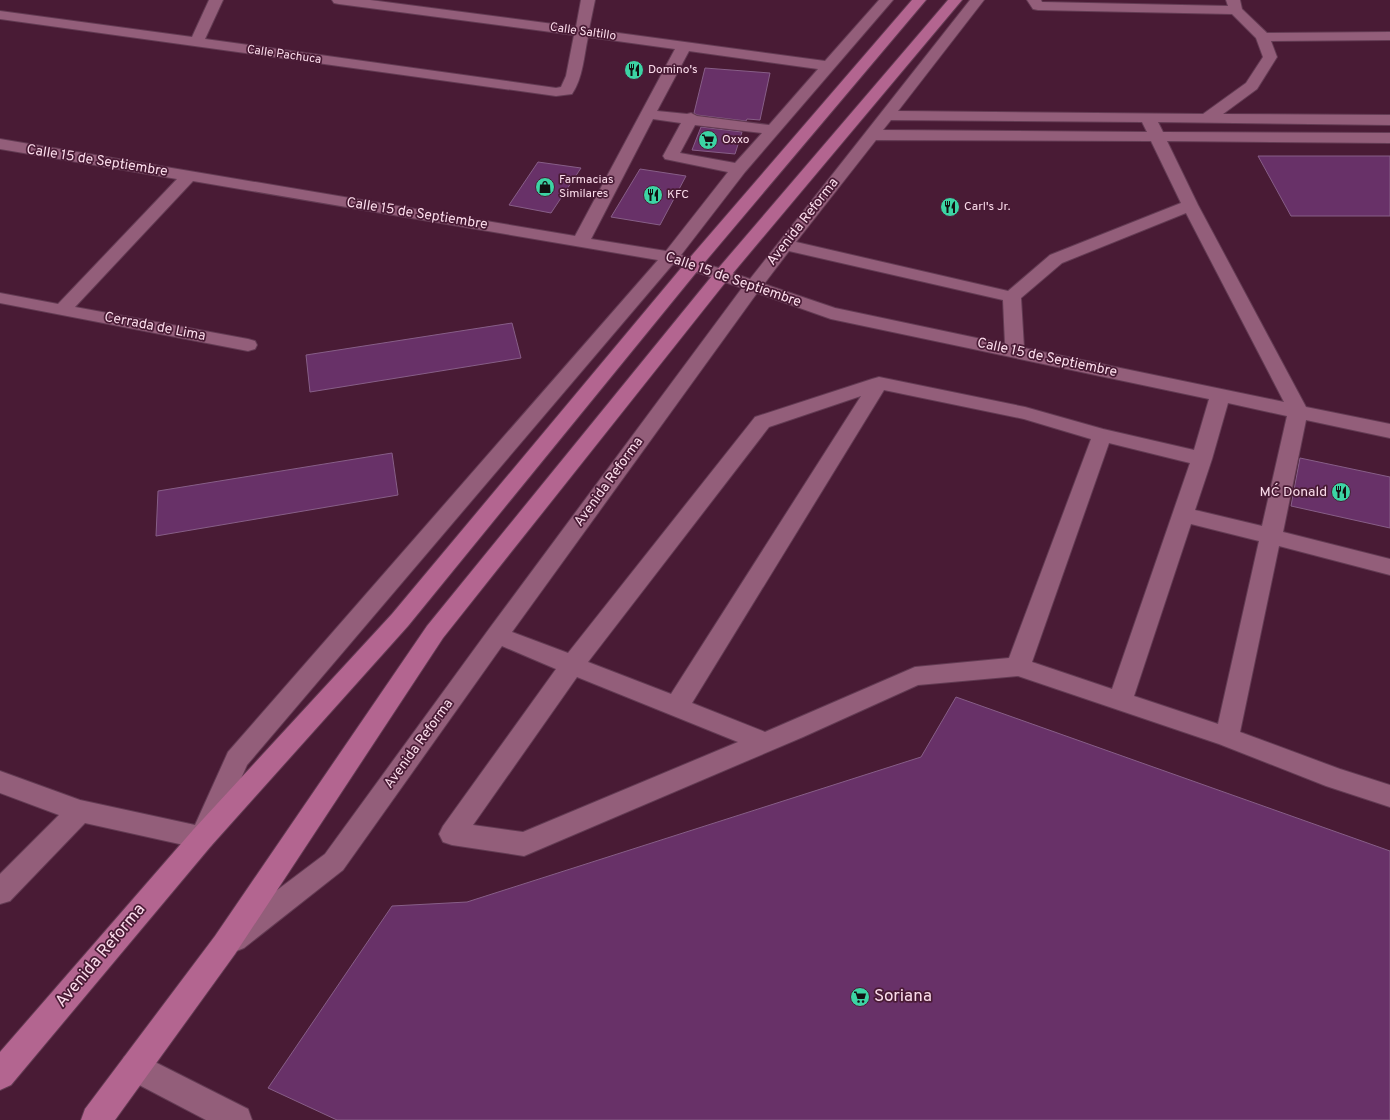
<svg xmlns="http://www.w3.org/2000/svg" width="1390" height="1120" viewBox="0 0 1390 1120" font-family="Overpass,sans-serif">
	<style>
		.building { fill: #683168; stroke: #875e87 }
		.lines { fill: none; stroke-linecap: round; stroke-linejoin: round }
		.minor-casing { stroke: #633b53; stroke-width: 2 }
		.major-casing { stroke: #633b53; stroke-width: 2 }
		.minor { fill: #935e7a; fill-rule: evenodd }
		.major { fill: #b36590; fill-rule: evenodd }
		.labels { text-anchor: middle; dominant-baseline: central; stroke-width: 3.5; stroke-linejoin: round; paint-order: stroke }
		.far-street-label { font-size: 12px; fill: #fbdceb; stroke: #491b35 }
		.far-poi-label { font-size: 12px; fill: #fbdceb; stroke: #491b35; text-anchor: start }
		.street-label { font-size: 14px; fill: #fbdceb; stroke: #491b35 }
		.poi-label { font-size: 14px; fill: #fbdceb; stroke: #491b35; text-anchor: end }
		.near-street-label { font-size: 17px; fill: #fbdceb; stroke: #491b35 }
		.near-poi-label { font-size: 17px; fill: #fbdceb; stroke: #491b35; text-anchor: start }
	</style>
	<rect width="100%" height="100%" fill="#491b35"/>
	<!-- building -->
	<g class="building">
		<path d="M705 68 770 73 760 120 747 119 746 121 697 115 694 113Z"/>
		<path d="M701 127 742 132 735 154 692 150Z"/>
		<path d="M1258 156H1390V216H1291Z"/>
		<path d="M538 162 581 168 551 213 509 205Z"/>
		<path d="M640 169 686 176 660 225 611 217Z"/>
		<path d="M512 323 521 358 310 392 306 355Z"/>
		<path d="M392 453 398 495 156 536 158 491Z"/>
		<path d="M1300 458 1390 477V528L1291 506Z"/>
		<path d="M956 697 1390 851V1120H337L268 1088 392 906 467 902 921 757Z"/>
	</g>
	<g class="lines">
		<!-- minor casing -->
		<g class="minor-casing">
			<g id="minor">
				<path d="M209 0H223L205 39 556 88 561 87 566 76 574 35 339 4 334 3 332 0H370L576 27 581 0H595L589 29 825 61 879 0H893L745 172 681 255 750 279 970 0H984L898 111 1203 114 1246 83 1263 57 1256 38 1232 14 1038 10 1033 9 1027 0H1041L1042 2 1228 6 1226 0H1240L1242 9 1267 33 1390 32V40L1271 41 1277 57 1257 89 1223 114 1390 115V125L1158 122 1163 132 1390 133V143L1167 141 1198 205 1306 407 1390 424V438L1306 420 1283 532 1390 559V575L1279 546 1240 732 1340 769 1390 785V807L1326 786 1219 744 1018 676 918 685 803 737 524 856 452 845 443 842 439 834 443 826 556 669 502 646 343 870 244 948 234 952 224 948 220 939 224 930 325 854 489 629 742 288 673 264 247 765 211 846 202 849 85 823 10 901 0 904V874L59 815 0 793V771L80 800 195 825 228 752 658 260 193 181 75 307 248 339 255 341 257 345 255 349 248 351 0 303V293L58 304 177 179 0 149V139L575 236 675 49 588 37C584 55 583 78 572 94L556 96 0 19V11L192 37ZM689 51 818 69 769 125 697 116 691 113 687 114 657 111ZM653 119 681 123 663 156 665 159 728 172 666 251 591 239ZM891 120 1142 122 1147 132 883 130ZM695 125 762 133 735 163 680 153ZM876 140 1151 141 1181 203 1050 255 1008 291 796 242ZM1186 213 1284 402 1024 348 1021 298 1062 263ZM789 251 1003 300 1005 344 835 308 764 284ZM757 293 831 319 1209 399 1194 450 1103 429 1025 407 879 377 872 379 755 417 568 653 512 632ZM884 390 1024 419 1091 439 1009 658 915 667 765 732 692 703ZM861 396 671 694 588 662 769 427ZM1228 403 1287 416 1262 526 1195 510 1212 459ZM1109 443 1190 463 1112 689 1032 662ZM1191 524 1259 541 1218 724 1134 696ZM577 677 738 742 523 832 473 825Z"/>
				<path d="M135 1052 248 1109 252 1120H206L124 1077 120 1067 124 1057Z"/>
			</g>
		</g>
		<!-- major casing -->
		<g class="major-casing">
			<g id="major">
				<path d="M912 0H926L699 269 408 626 211 846 11 1085 0 1090V1052L193 830 392 614 687 261Z"/>
				<path d="M948 0H962L728 279 443 638 235 954 115 1120H81L85 1109 215 936 427 626 716 271Z"/>
			</g>
		</g>
		<!-- minor -->
		<use href="#minor" class="minor"/>
		<!-- major -->
		<use href="#major" class="major"/>
	</g>
	<!-- icons -->
	<defs>
		<g id="restaurant-disc" transform="scale(1)"><circle r="9.5" fill="#3cd4a4" stroke="#491b35"/><path d="M-5-6h1v4h1v-4h1v4h1v-4h1v5L-1.5 .5V6h-2V.5L-5-1ZM5-6V6H3V1.5H1.5Q1.5-4 5-6Z" fill="#111"/></g>
		<g id="supermarket-disc" transform="scale(1)"><circle r="9.5" fill="#3cd4a4" stroke="#491b35"/><path d="M-6-5.5h2.5l.6 2H6L4.5 2H-2.5L-4.4-4H-6ZM-1.5 3.2a1.3 1.3 0 1 0 .1 0ZM3 3.2a1.3 1.3 0 1 0 .1 0Z" fill="#111"/></g>
		<g id="shop-disc" transform="scale(1)"><circle r="9.5" fill="#3cd4a4" stroke="#491b35"/><path d="M-5-2.5h2.3a2.7 3.5 0 0 1 5.4 0H5L5.5 6h-11ZM-1.5-2.5h3a1.5 2.3 0 0 0-3 0Z" fill="#111"/></g>
	</defs>
	<g fill-rule="evenodd">
		<use href="#restaurant-disc" x="634" y="70"/>
		<use href="#supermarket-disc" x="708" y="140"/>
		<use href="#shop-disc" x="545" y="187"/>
		<use href="#restaurant-disc" x="653" y="195"/>
		<use href="#restaurant-disc" x="950" y="207"/>
		<use href="#restaurant-disc" x="1341" y="492"/>
		<use href="#supermarket-disc" x="860" y="997"/>
	</g>
	<g class="labels">
		<!-- far-street labels -->
		<g class="far-street-label">
			<text transform="translate(583 32) rotate(8)">Calle Saltillo</text>
			<text transform="translate(284 55) rotate(8)">Calle Pachuca</text>
		</g>
		<!-- far-poi labels -->
		<g class="far-poi-label">
			<text x="648" y="70">Domino's</text>
			<text x="722" y="140">Oxxo</text>
			<text x="559" y="180">Farmacias<tspan x="559" dy="14">Similares</tspan></text>
			<text x="667" y="195">KFC</text>
			<text x="964" y="207">Carl's Jr.</text>
		</g>
		<!-- street labels -->
		<g class="street-label">
			<text transform="translate(97 161) rotate(9)">Calle 15 de Septiembre</text>
			<text transform="translate(417 214) rotate(9)">Calle 15 de Septiembre</text>
			<text transform="translate(803 222) rotate(-52)">Avenida Reforma</text>
			<text transform="translate(733 280) rotate(19)">Calle 15 de Septiembre</text>
			<text transform="translate(155 327) rotate(11)">Cerrada de Lima</text>
			<text transform="translate(1047 358) rotate(12)">Calle 15 de Septiembre</text>
			<text transform="translate(609 482) rotate(-54)">Avenida Reforma</text>
			<text transform="translate(419 744) rotate(-54)">Avenida Reforma</text>
		</g>
		<!-- poi labels -->
		<g class="poi-label">
			<text x="1327" y="492">MC´ Donald</text>
		</g>
		<!-- near-street labels -->
		<g class="near-street-label">
			<text transform="translate(101 956) rotate(-50)">Avenida Reforma</text>
		</g>
		<!-- near-poi labels -->
		<g class="near-poi-label">
			<text x="874" y="997">Soriana</text>
		</g>
	</g>
</svg>
